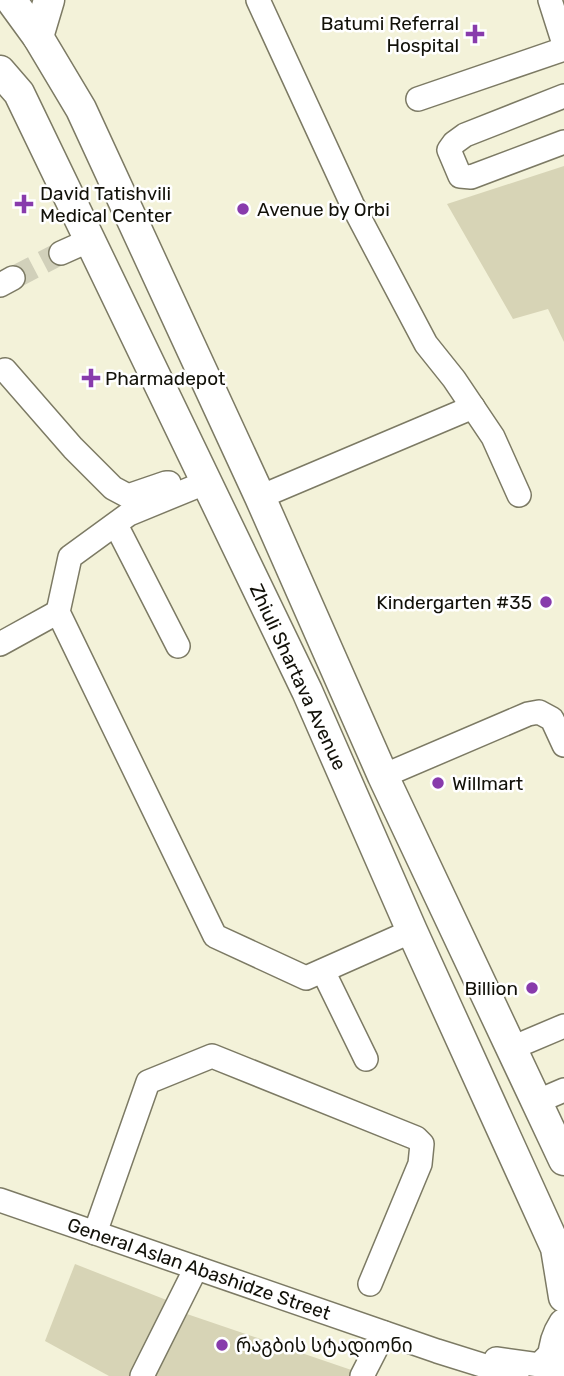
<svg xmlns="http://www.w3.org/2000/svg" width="564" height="1376" viewBox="0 0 564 1376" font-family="Rubik,'Noto Sans Georgian',sans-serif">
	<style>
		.green { fill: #d7d4b6 }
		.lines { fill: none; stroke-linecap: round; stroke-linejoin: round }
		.minor-tunnel { stroke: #d1d0ba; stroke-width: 23; stroke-dasharray: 23 11; stroke-linecap: butt }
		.minor-casing { stroke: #7c7a64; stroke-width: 26 }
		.major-casing { stroke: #7c7a64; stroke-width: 33 }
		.minor { stroke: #fff; stroke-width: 23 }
		.major { stroke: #fff; stroke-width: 30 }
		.poi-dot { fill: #883bac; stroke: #fff; stroke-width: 2.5 }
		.labels { text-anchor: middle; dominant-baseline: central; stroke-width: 5; stroke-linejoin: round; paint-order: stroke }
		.poi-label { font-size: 19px; fill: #121109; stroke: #fff; text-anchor: start }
		.street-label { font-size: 19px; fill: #121109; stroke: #fff }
	</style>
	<rect width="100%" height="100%" fill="#f3f2d9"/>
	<!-- green -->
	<g class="green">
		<path d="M564 166V342L548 309 513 319 447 204Z"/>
		<path d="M75 1264 169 1301 131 1376H109L45 1341Z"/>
		<path d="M184 1313 369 1376H150Z"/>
	</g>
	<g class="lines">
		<!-- minor-tunnel -->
		<path class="minor-tunnel" d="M13 278 61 253"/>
		<!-- minor casing -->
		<g class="minor-casing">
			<g id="minor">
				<path d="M258 0 352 204 426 344 454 379 493 437 519 495"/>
				<path d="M550 0 564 44"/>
				<path d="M564 96 465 135 454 143 449 150 460 176 471 177 564 142"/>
				<path d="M418 99 564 49"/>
				<path d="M61 253 90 240"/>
				<path d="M0 285 13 278"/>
				<path d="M5 370 73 448 113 488 128 496 166 483H169"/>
				<path d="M207 482 129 514 70 557 58 612 215 936 306 978 412 931"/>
				<path d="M260 497 473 407"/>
				<path d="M116 525 178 646"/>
				<path d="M0 644 58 612"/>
				<path d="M383 776 528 714 539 712 552 719 564 745"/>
				<path d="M323 971 366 1059"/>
				<path d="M512 1048 564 1026"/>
				<path d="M536 1102 564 1090"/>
				<path d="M0 1200 437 1351 517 1376"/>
				<path d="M95 1233 148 1082 212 1056 416 1138 422 1144 420 1164 370 1284"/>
				<path d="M496 1359 539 1365 553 1351"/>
				<path d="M142 1376 196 1268"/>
				<path d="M362 1376 384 1333"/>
			</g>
		</g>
		<!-- major casing -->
		<g class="major-casing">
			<g id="major">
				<path d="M11 0 38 37 81 109 260 497 383 776 564 1160"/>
				<path d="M38 37 49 0"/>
				<path d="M0 71 19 93 307 691 412 931 556 1248 564 1297"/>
				<path d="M556 1376C551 1357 553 1341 564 1324"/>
			</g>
		</g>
		<!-- minor -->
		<use href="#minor" class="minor"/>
		<!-- major -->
		<use href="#major" class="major"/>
	</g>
	<!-- markers -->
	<g class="poi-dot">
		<path d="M471.5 23.5h7v7h7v7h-7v7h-7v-7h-7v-7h7z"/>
		<path d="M20.5 193.5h7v7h7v7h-7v7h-7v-7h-7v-7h7z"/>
		<circle cx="243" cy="209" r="7"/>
		<path d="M87.5 367.5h7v7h7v7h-7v7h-7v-7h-7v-7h7z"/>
		<circle cx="546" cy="602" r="7"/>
		<circle cx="438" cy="783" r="7"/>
		<circle cx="532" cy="988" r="7"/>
		<circle cx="222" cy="1345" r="7"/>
	</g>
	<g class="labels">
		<!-- poi labels -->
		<g class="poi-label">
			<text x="459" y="23" text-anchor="end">Batumi Referral<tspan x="459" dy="22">Hospital</tspan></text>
			<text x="40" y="193">David Tatishvili<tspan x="40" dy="22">Medical Center</tspan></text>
			<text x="257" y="209">Avenue by Orbi</text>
			<text x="105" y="378">Pharmadepot</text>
			<text x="532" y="602" text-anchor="end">Kindergarten #35</text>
			<text x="452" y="783">Willmart</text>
			<text x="518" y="988" text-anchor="end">Billion</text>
			<text x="236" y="1345">რაგბის სტადიონი</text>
		</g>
		<!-- street labels -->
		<g class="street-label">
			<text transform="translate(298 677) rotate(65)">Zhiuli Shartava Avenue</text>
			<text transform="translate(199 1269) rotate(19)">General Aslan Abashidze Street</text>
		</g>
	</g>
</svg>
